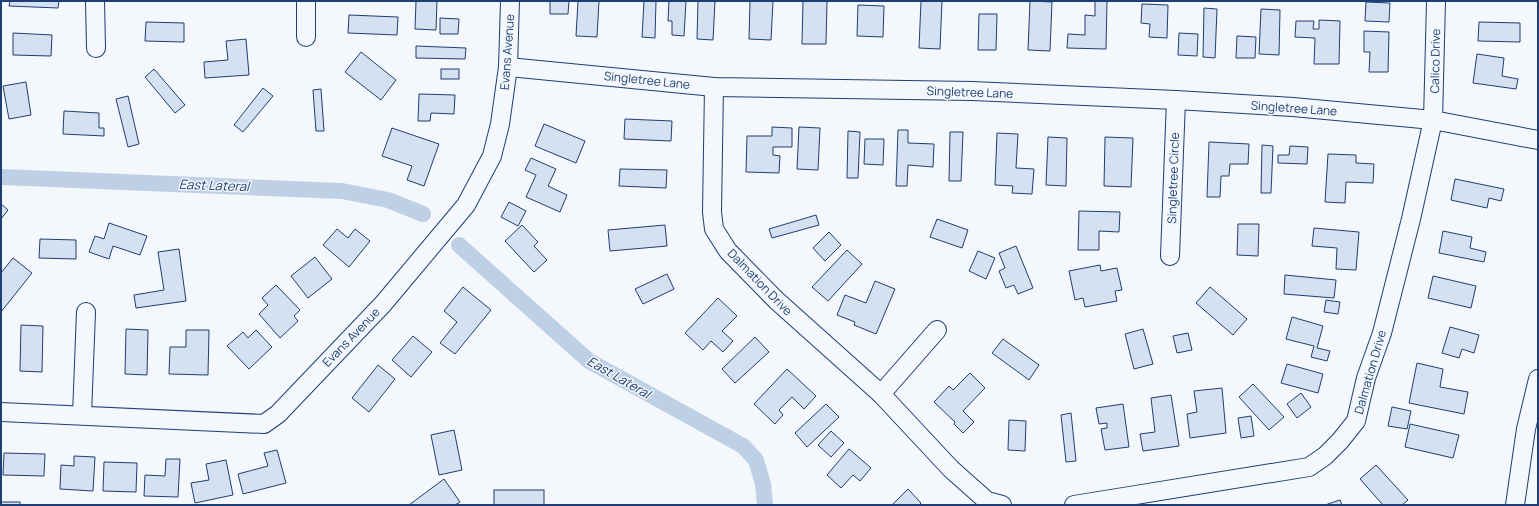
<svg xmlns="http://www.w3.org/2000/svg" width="1539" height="506" viewBox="0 0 1539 506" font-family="Manrope,sans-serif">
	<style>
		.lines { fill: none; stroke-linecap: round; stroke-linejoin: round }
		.canal { stroke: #bed0e5; stroke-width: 16 }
		.building { fill: #d5e0f0; stroke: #1d3f73 }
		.minor-casing { stroke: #1d3f73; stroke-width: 20 }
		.minor { stroke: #f4f7fb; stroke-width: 18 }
		.labels { text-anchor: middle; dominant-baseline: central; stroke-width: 3; stroke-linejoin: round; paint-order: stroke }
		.street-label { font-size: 12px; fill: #1d3f73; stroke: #f4f7fb }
		.water-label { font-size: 13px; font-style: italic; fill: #1d3f73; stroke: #f4f7fb }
	</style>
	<rect width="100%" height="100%" fill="#f4f7fb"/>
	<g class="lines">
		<!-- canal -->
		<g class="canal">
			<path d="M1 177 342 191 388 200 423 214"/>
			<path d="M459 245 589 361 743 446 756 460 763 484 765 505"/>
		</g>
	</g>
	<!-- building -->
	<g class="building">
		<path d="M10 1H59L58 8 9 6Z"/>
		<path d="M416 1H437L436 30 415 29Z"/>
		<path d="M550 1H569L568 14H550Z"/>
		<path d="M578 1H599L597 37 576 36Z"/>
		<path d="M644 1H656L655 38 642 37Z"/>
		<path d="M669 1H686L684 36 672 35V21H668Z"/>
		<path d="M698 1H715L713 40 697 39Z"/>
		<path d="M750 1H773L771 40 749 39Z"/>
		<path d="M803 1H827L826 44H802Z"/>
		<path d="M921 1H942L940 49 919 48Z"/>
		<path d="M1030 1 1052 2 1050 51 1028 50Z"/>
		<path d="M1095 1H1107L1106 49 1067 48 1068 34 1085 35V15L1095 16Z"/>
		<path d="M1366 2 1390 3 1389 22 1365 21Z"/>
		<path d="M1142 4 1168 5 1167 38 1149 37 1150 24 1141 23Z"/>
		<path d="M858 5 884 6 883 37 857 36Z"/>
		<path d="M1204 8 1217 9 1215 58 1203 57Z"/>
		<path d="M1261 9 1280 10 1279 55 1259 54Z"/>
		<path d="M979 14H997L996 50H978Z"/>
		<path d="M349 15 398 17 397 35 348 33Z"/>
		<path d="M440 18 459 19 458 34H440Z"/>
		<path d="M1319 20 1340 21 1339 64H1314L1315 38 1295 37 1296 21H1314L1313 29H1319Z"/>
		<path d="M146 22 184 23V42L145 41Z"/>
		<path d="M1479 22 1520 23V42L1478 41Z"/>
		<path d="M1364 31 1389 32 1388 72H1369L1370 52H1364Z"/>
		<path d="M13 33 52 35 51 56 13 55Z"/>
		<path d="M1179 33 1198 34 1197 56 1178 55Z"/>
		<path d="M1237 36 1256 37 1255 58H1236Z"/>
		<path d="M246 39 249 75 205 78 204 62 228 60 226 41Z"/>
		<path d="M416 46 466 48 465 59 416 58Z"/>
		<path d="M361 52 396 80 381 100 345 72Z"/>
		<path d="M1477 54 1504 58 1502 76 1518 79 1516 89 1473 83Z"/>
		<path d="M154 69 185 105 175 113 145 77Z"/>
		<rect x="441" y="69" width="18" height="10"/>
		<path d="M26 82 31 115 9 119 3 86Z"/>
		<path d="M263 88 273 96 243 132 234 125Z"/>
		<path d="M321 89 324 131H316L313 90Z"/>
		<path d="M419 94 455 95 454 114 431 113 430 121H418Z"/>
		<path d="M128 96 139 144 128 147 116 99Z"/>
		<path d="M64 111 99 113V128H104V136L63 134Z"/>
		<path d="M625 119 672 121 671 141 624 139Z"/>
		<path d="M544 124 585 141 576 163 535 146Z"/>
		<path d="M772 127 792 128V147H773V155L780 156 779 173 746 172 747 136H772Z"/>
		<path d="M799 127 820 128 818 170 797 169Z"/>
		<path d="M392 128 439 144 424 186 407 180 412 166 382 156Z"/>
		<path d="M898 130H908V143L934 144 933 167 908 165 907 186H896Z"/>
		<path d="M848 131 860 132 858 178H847Z"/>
		<path d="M950 132H963L961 181H949Z"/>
		<path d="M997 133 1018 134 1016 168 1034 169 1032 194 1012 193 1013 186 995 185Z"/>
		<path d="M1048 137 1067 138 1066 186 1046 185Z"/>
		<path d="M1105 137 1133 138 1131 187 1104 186Z"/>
		<path d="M865 139H884L883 165 864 164Z"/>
		<path d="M1209 142 1249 144 1248 164H1230L1229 176H1221L1220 197H1207Z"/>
		<path d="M1262 145 1273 146 1271 193H1261Z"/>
		<path d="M1290 146 1308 147 1307 164 1278 163V155H1289Z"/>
		<path d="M1328 154 1356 155V163L1374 164 1373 183 1346 182 1345 203 1325 202Z"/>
		<path d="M531 158 556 169 548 186 567 195 560 212 526 197 536 175 525 170Z"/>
		<path d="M620 169 667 170 666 188 619 186Z"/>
		<path d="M1455 179 1504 189 1501 201 1489 198 1487 208 1451 200Z"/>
		<path d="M509 202 526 211 518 226 501 217Z"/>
		<path d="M1 204 8 210 1 219Z"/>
		<path d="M1079 211 1120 212 1119 232 1099 231V250H1078Z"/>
		<path d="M816 215 819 225 772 238 769 229Z"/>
		<path d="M937 219 968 230 962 248 930 237Z"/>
		<path d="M109 223 147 236 140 255 113 246 109 259 89 252 95 236 104 239Z"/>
		<path d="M1238 224H1259L1258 256 1237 255Z"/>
		<path d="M522 225 538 242 534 246 547 260 534 272 505 241Z"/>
		<path d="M665 225 667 246 610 251 608 230Z"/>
		<path d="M1314 228 1359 232 1356 270 1336 269 1337 248 1312 246Z"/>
		<path d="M337 229 348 238 355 229 370 241 349 267 323 245Z"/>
		<path d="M1443 231 1472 237 1470 248 1486 252 1484 262 1439 253Z"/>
		<path d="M829 232 841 245 825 261 813 248Z"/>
		<path d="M40 239 76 240V259L39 258Z"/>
		<path d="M1016 246 1033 288 1018 294 1014 285 1006 288 999 271 1005 268 999 253Z"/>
		<path d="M179 249 186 301 136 308 134 295 164 290 158 252Z"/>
		<path d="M847 250 862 264 828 301 812 287Z"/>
		<path d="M978 251 995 258 986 279 969 271Z"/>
		<path d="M315 257 332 279 308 298 291 276Z"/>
		<path d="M13 258 32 273 1 312V273Z"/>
		<path d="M1100 265 1101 271 1117 268 1122 290 1115 291 1117 301 1085 307 1083 298 1075 300 1069 271Z"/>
		<path d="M667 274 674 289 643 304 635 289Z"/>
		<path d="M1285 275 1336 280 1334 298 1284 294Z"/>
		<path d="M1433 276 1476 286 1471 308 1428 298Z"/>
		<path d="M875 281 895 289 876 334 854 325 855 322 837 315 845 295 866 303Z"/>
		<path d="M276 285 300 310 294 316 298 321 280 338 259 314 268 305 262 298Z"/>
		<path d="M463 287 491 310 455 354 440 343 457 322 444 311Z"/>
		<path d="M1210 287 1247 319 1233 335 1196 303Z"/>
		<path d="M718 298 737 316 722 331 733 341 723 352 711 341 703 350 685 333Z"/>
		<path d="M1326 300 1340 302 1338 314 1324 312Z"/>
		<path d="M1292 317 1323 326 1317 348 1330 351 1327 361 1311 357 1314 346 1286 339Z"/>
		<path d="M21 325 43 326 42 372 20 371Z"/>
		<path d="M1450 327 1479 335 1474 353 1462 349 1459 358 1442 353Z"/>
		<path d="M126 329 148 330 147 375 125 374Z"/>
		<path d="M1143 329 1153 364 1134 369 1125 334Z"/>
		<path d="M186 330H209L208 375 169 374 170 347H186Z"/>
		<path d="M256 330 272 347 249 369 227 346 243 332 248 338Z"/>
		<path d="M1188 333 1192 350 1177 353 1173 336Z"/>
		<path d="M413 336 432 352 411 377 392 360Z"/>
		<path d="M755 337 769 352 735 383 722 369Z"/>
		<path d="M1003 339 1039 365 1029 380 992 353Z"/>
		<path d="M1417 363 1443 369 1440 387 1468 392 1464 414 1409 403Z"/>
		<path d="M1287 364 1323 374 1318 393 1281 383Z"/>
		<path d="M378 365 395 379 369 412 352 398Z"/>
		<path d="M787 369 816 396 804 409 792 397 779 410 783 415 775 424 754 404Z"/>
		<path d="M970 373 985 388 963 411 974 422 963 433 954 424 955 422 934 402 949 386 953 390Z"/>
		<path d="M1253 384 1284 417 1269 430 1239 397Z"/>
		<path d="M1222 388 1226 433 1190 438 1187 414 1197 412 1194 391Z"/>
		<path d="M1301 393 1311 407 1297 418 1287 404Z"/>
		<path d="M1171 395 1179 446 1143 451 1140 434 1155 432 1151 398Z"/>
		<path d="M826 404 839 417 807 447 795 433Z"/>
		<path d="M1123 404 1129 447 1105 450 1101 429 1107 428V423L1099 424 1096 408Z"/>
		<path d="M1392 407 1411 411 1407 429 1388 426Z"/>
		<path d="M1071 413 1076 461 1066 462 1061 415Z"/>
		<path d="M1251 416 1254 436 1241 438 1238 418Z"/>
		<path d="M1009 420 1026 421 1025 451 1008 450Z"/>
		<path d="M1410 424 1459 435 1453 458 1405 447Z"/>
		<path d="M454 430 462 470 439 475 431 435Z"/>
		<path d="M831 431 844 443 831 457 818 445Z"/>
		<path d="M849 449 871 468 860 481 853 475 841 488 827 475Z"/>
		<path d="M277 450 286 483 243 494 238 474 268 466 264 453Z"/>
		<path d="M4 453 45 454 44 476 3 475Z"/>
		<path d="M74 456 95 457 93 491 60 489 61 465 74 466Z"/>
		<path d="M166 459H180L178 497 144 496 145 475 165 476Z"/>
		<path d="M226 460 233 495 195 503 191 483 209 480 206 464Z"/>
		<path d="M104 462 137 463 136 492 103 491Z"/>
		<path d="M1376 465 1408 500 1402 505H1383L1360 479Z"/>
		<path d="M444 479 460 502 455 505H409Z"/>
		<path d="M908 489 921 503 919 505H892Z"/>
		<rect x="494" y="490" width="50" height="15"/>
		<path d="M1340 500 1342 505H1325Z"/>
		<rect x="1" y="502" width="19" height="3"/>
	</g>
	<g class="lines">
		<!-- minor casing -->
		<g class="minor-casing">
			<g id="minor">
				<path d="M95 1 96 48"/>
				<path d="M306 1V37"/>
				<path d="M508 67 714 87 972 91 1176 100 1293 107 1433 120 1538 140"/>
				<path d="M714 87 712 212 714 229 728 251 776 300 881 394 951 469 987 501 1002 505"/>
				<path d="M1170 256 1176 100"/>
				<path d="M881 394 937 330"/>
				<path d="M1 412 264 424 278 414 383 304 466 205 492 156 500 124 508 67 510 1"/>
				<path d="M82 415 86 312"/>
				<path d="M1074 505 1309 467 1325 456 1340 441 1356 421 1366 378 1382 333 1411 219 1433 120 1436 1"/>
				<path d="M1515 505 1526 429 1538 379"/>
			</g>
		</g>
		<!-- minor -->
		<use href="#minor" class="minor"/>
	</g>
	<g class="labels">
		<!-- street labels -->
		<g class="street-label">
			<text transform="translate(507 52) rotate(-86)">Evans Avenue</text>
			<text transform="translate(1435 61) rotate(-89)">Calico Drive</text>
			<text transform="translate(647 80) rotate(6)">Singletree Lane</text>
			<text transform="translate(970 92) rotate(2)">Singletree Lane</text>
			<text transform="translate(1294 108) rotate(4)">Singletree Lane</text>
			<text transform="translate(1173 178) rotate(-88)">Singletree Circle</text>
			<text transform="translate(760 282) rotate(46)">Dalmation Drive</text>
			<text transform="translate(351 337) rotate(-46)">Evans Avenue</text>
			<text transform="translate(1370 372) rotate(-74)">Dalmation Drive</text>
		</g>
		<!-- water labels -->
		<g class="water-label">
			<text transform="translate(214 185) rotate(2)">East Lateral</text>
			<text transform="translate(619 377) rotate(30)">East Lateral</text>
		</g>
	</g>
	<!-- border -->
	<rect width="1539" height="506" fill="none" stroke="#1d3f73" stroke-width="4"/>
</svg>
